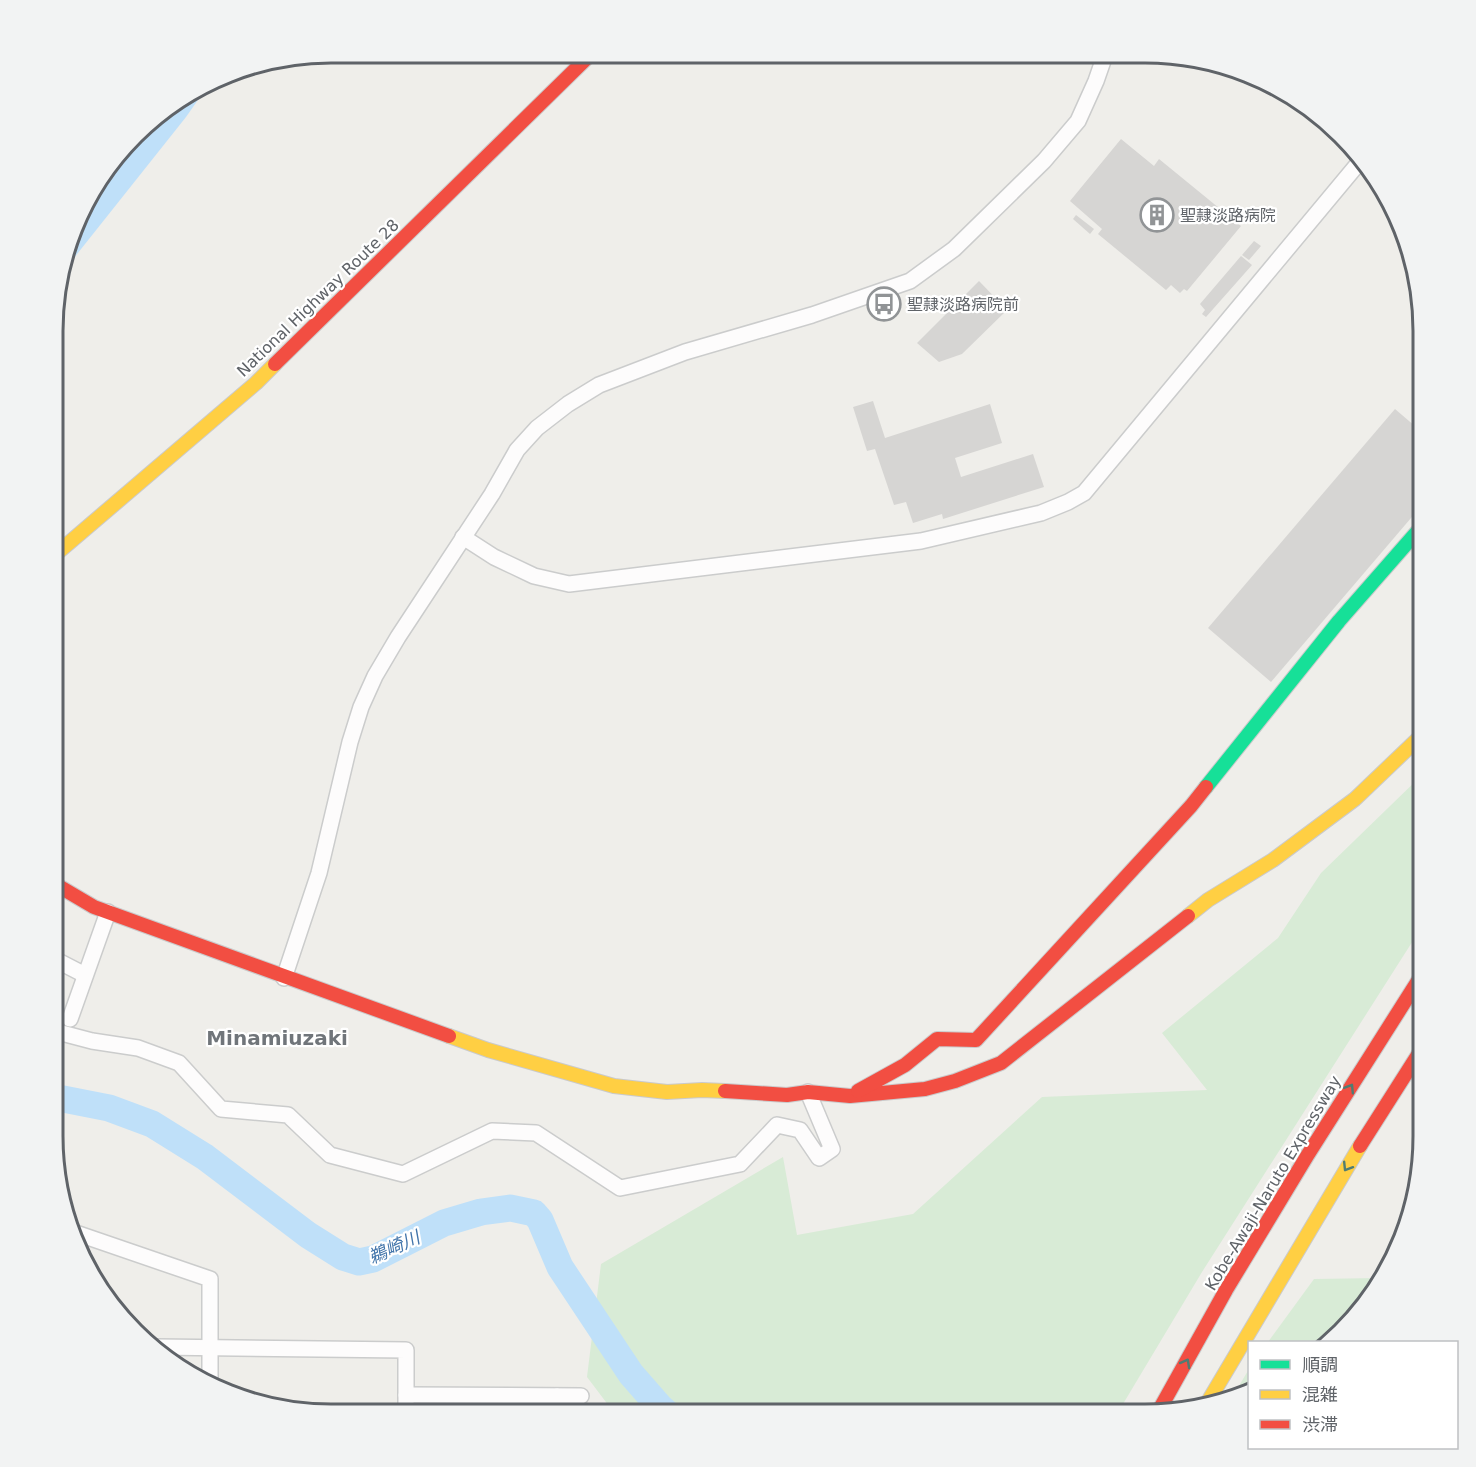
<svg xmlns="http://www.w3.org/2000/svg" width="1476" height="1467" viewBox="0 0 1476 1467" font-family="'DejaVu Sans','Noto Sans JP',sans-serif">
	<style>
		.green { fill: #d8ebd6 }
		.water { fill: #bfe0f9 }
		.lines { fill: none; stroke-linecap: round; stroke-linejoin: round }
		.river { stroke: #bfe0f9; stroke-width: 27 }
		.building { fill: #d6d5d3 }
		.street-casing { stroke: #cbcccc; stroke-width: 18 }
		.fast-casing { stroke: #cacacb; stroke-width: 16 }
		.slow-casing { stroke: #cacacb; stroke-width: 16 }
		.jam-casing { stroke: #cacacb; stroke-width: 16 }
		.street { stroke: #fdfcfc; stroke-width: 15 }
		.fast { stroke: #16e098; stroke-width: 14 }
		.slow { stroke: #ffcf43; stroke-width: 14 }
		.jam { stroke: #f24e42; stroke-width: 14 }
		.oneway { stroke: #507c72 }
		.labels { text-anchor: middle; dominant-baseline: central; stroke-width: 4.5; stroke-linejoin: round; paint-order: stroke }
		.poi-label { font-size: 16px; fill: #5f6368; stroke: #fff; text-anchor: start }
		.street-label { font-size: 16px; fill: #5f6368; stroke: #fff }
		.water-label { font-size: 18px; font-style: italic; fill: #4174aa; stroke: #fff }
		.quarter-label { font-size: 20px; font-weight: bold; fill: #70757a; stroke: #fff }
		.rim { fill: none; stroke: #5f6368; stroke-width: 3 }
	</style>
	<rect width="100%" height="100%" fill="#efeeea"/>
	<!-- green -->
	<g class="green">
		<path d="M1423 774V925L1202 1272 1117 1414H615L587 1377 601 1264 783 1157 797 1235 913 1214 1042 1097 1207 1090 1162 1033 1278 938 1321 873Z"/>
		<path d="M1379 1278 1326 1342H1268L1314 1279Z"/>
		<path d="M1249 1369V1392L1230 1401Z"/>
	</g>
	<!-- water -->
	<path class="water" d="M207 87 186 117 58 278 90 192 148 121Z"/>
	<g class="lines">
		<!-- river -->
		<path class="river" d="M53 1097 109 1108 152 1124 205 1157 308 1235 343 1257 359 1262 373 1259 444 1223 481 1212 510 1208 534 1213 540 1220 560 1267 631 1374 659 1406 668 1414"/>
	</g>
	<!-- building -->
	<g class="building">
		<path d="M1121 139 1154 166 1159 159 1241 226 1187 291 1184 289 1180 293 1171 285 1166 290 1098 234 1102 229 1070 201Z"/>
		<path d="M1076 215 1094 229 1090 234 1073 219Z"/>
		<path d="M1254 241 1261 246 1249 260 1242 255Z"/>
		<path d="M1241 256 1252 265 1206 317 1202 314 1205 310 1200 304Z"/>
		<path d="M979 281 1007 310 962 354 939 362 917 343Z"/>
		<path d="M873 401 885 438 990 404 1002 443 955 458 961 477 1033 454 1044 487 943 519 942 514 913 523 906 502 894 505 875 449 867 451 853 407Z"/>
		<path d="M1395 409 1423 433V504L1271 682 1208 628Z"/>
	</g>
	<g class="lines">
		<!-- street casing -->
		<g class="street-casing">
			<g id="street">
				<path d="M463 537 494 557 534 576 569 584 921 541 1041 513 1068 502 1084 493 1362 159"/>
				<path d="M54 959 85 975"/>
				<path d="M284 978 319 873 350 742 361 707 375 676 398 637 492 494 517 450 537 428 568 404 599 385 685 352 812 315 910 281 954 249 1044 161 1078 121 1096 81 1105 55"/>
				<path d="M70 1019 108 912"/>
				<path d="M54 1031 92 1041 138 1048 179 1063 221 1109 288 1115 330 1155 403 1174 492 1131 536 1133 620 1188 740 1164 777 1125 800 1130 819 1158 832 1149 808 1092"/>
				<path d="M70 1231 210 1279V1383"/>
				<path d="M158 1347 406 1350V1414"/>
				<path d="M406 1395 581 1396"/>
				<path d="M556 1414 557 1396"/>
			</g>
		</g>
		<!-- fast casing -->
		<g class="fast-casing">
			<path id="fast" d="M1206 787 1339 621 1423 525"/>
		</g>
		<!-- slow casing -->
		<g class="slow-casing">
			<g id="slow">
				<path d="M56 554 256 383 275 364"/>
				<path d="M1188 916 1208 900 1273 860 1355 799 1423 734"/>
				<path d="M449 1036 488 1050 614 1086 667 1092 702 1090 725 1091"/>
				<path d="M1206 1405 1360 1146"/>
			</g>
		</g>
		<!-- jam casing -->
		<g class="jam-casing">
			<g id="jam">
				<path d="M275 364 592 53"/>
				<path d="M55 884 94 907 449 1036"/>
				<path d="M725 1091 787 1095 808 1092 850 1096 925 1089 955 1081 1001 1063 1188 916"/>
				<path d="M858 1091 905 1065 937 1039 976 1040 1191 806 1206 787"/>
				<path d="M1360 1146 1423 1047"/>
				<path d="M1157 1414 1226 1290 1307 1156 1423 973"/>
			</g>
		</g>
		<!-- street -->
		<use href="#street" class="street"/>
		<!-- fast -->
		<use href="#fast" class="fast"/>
		<!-- slow -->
		<use href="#slow" class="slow"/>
		<!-- jam -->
		<use href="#jam" class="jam"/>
	</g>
	<!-- one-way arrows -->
	<defs><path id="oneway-chevron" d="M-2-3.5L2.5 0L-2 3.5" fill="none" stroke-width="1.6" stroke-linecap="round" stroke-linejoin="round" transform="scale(1.5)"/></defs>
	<g class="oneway">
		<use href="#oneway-chevron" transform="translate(1350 1088) rotate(-58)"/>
		<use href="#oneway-chevron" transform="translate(1347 1167) rotate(122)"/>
		<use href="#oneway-chevron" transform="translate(1186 1363) rotate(-61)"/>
	</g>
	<!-- icons -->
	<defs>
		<g id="building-ring" transform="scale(1.725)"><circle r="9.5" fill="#fff" stroke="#919496" stroke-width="1.5"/><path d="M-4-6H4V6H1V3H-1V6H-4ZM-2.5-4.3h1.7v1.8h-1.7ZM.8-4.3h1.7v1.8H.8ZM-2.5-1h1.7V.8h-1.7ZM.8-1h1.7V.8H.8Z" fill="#919496"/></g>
		<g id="bus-ring" transform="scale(1.725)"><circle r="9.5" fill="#fff" stroke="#919496" stroke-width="1.5"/><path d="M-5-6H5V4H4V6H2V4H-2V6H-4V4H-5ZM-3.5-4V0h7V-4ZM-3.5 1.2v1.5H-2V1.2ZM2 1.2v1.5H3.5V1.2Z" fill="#919496"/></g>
	</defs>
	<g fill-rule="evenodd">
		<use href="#building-ring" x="1157" y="215"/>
		<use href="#bus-ring" x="884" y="304"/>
	</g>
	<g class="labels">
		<!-- poi labels -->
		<g class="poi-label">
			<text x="1180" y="215">聖隷淡路病院</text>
			<text x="907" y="304">聖隷淡路病院前</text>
		</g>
		<!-- street labels -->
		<g class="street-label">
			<text transform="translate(318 298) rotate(-44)">National Highway Route 28</text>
			<text transform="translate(1273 1183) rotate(-59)">Kobe-Awaji-Naruto Expressway</text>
		</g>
		<!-- water labels -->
		<g class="water-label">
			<text transform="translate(394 1247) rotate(-24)">鵜崎川</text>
		</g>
		<!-- quarter labels -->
		<g class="quarter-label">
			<text x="277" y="1038">Minamiuzaki</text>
		</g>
	</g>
	<!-- crop -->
	<path d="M0 0H1476V1467H0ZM331 63H1145A268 268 0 0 1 1413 331V1136A268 268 0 0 1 1145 1404H331A268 268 0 0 1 63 1136V331A268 268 0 0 1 331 63Z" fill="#f2f3f3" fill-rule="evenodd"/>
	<path class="rim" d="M331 63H1145A268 268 0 0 1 1413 331V1136A268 268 0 0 1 1145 1404H331A268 268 0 0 1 63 1136V331A268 268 0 0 1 331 63Z"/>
	<!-- legend -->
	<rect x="1248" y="1341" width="210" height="108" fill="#ffffff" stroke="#bfc1c3" stroke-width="1.5"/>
	<rect x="1260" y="1360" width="30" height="9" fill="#16e098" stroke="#bfc1c3" stroke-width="1.5"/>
	<text x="1302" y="1371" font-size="18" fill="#5f6368">順調</text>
	<rect x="1260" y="1390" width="30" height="9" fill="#ffcf43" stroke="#bfc1c3" stroke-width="1.5"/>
	<text x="1302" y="1401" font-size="18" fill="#5f6368">混雑</text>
	<rect x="1260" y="1420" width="30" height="9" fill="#f24e42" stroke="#bfc1c3" stroke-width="1.5"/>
	<text x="1302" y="1431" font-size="18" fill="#5f6368">渋滞</text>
</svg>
